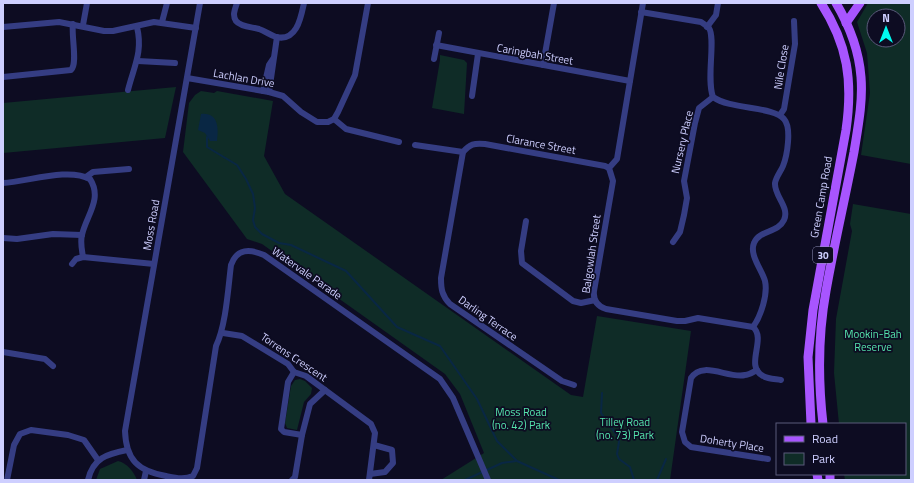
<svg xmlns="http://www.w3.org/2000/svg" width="914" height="483" viewBox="0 0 914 483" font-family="'Titillium Web',sans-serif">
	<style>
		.green { fill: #0f2c27; fill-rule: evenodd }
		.water { fill: #092744 }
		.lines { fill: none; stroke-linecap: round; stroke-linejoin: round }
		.stream { stroke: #092744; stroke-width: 2 }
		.street { stroke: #353d83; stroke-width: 6 }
		.primary { stroke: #a855ff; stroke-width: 9 }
		.labels { text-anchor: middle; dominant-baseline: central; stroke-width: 3.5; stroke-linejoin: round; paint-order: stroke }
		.shield { fill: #0d0c22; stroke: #9494bd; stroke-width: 1 }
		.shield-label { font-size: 10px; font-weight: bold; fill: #cecfff }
		.street-label { font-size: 11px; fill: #cecfff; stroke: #0d0c22 }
		.park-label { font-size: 11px; fill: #55e4ac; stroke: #0d0c22 }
	</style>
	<rect width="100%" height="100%" fill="#0d0c22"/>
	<!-- green -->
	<g class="green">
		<path d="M868 3H911V164L861 155 870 93 867 53 857 22ZM874 16H898V40H874Z"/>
		<path d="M440 55 464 60 467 63 464 114 432 108 440 60Z"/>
		<path d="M176 87 165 138 3 153V103Z"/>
		<path d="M201 91 214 93 217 91 273 101 264 156 285 194 571 395 583 397 597 316 691 331 670 480H441L484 453 460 394 445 374 262 244 247 239 183 152 189 103 195 95Z"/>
		<path d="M853 204 911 214V480H845L844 474H905V424H839L834 373 836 319 852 231 850 224Z"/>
		<path d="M300 379 305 381 312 388 311 394 304 402 297 430 287 428 285 423 291 386 295 380Z"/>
		<path d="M118 461C127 463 134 472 137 480H96L100 469Z"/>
	</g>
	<!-- water -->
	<path class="water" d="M201 114C218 112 219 128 217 141H210L205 133 198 130Z"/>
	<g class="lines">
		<!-- stream -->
		<g class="stream">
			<path d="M207 137V147L237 165 246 179 253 194 255 208 253 220 255 227 262 234 279 243 291 245 346 271 397 327 440 346 477 399 497 441 517 461 559 480"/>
			<path d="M602 393 601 413 618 437 619 442 617 454 619 459 630 467 634 480"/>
			<path d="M465 480 502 463 516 461"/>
			<path d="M657 480 666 459"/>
		</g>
		<!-- street -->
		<g class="street">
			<path d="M200 3 125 431C126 460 138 471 166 476 176 478 184 480 193 476L197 468 216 346C226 325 228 289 231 265 237 248 250 249 264 255L440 379 453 398 488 480"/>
			<path d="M237 3C235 9 232 15 236 21 241 27 252 27 259 29 265 31 270 35 276 37 297 42 301 17 304 3"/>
			<path d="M643 3 617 159 609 168 613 181 594 291C593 300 597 306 606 309L677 321H685L698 318 753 327C767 339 744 366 763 376 768 379 776 379 781 380"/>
			<path d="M641 12 701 22C704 24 707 26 709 28 716 39 706 79 713 97 731 110 773 106 784 119 792 128 787 156 783 166 781 171 776 177 775 183 774 196 790 207 784 220 778 233 759 230 754 243 749 255 762 270 765 281 768 294 761 316 753 327"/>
			<path d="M162 22 167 3"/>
			<path d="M83 25 87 3"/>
			<path d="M3 27 59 22 104 31H113L154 22 196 28"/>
			<path d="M707 27 716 15 718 3"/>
			<path d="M436 45 630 81"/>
			<path d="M434 59 439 33"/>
			<path d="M138 61 175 63"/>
			<path d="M543 65 554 3"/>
			<path d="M3 77 71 70C78 64 71 35 73 24"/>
			<path d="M187 78 269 92 283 96 301 112 317 122H328L334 119 338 112 355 75 368 3"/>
			<path d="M128 90C134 66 143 52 137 27"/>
			<path d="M263 91 269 65 273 59"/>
			<path d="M269 92 277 37"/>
			<path d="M472 96 478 54"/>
			<path d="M780 115 784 109 795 44 794 21"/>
			<path d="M334 119 346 129 399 142"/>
			<path d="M415 145 463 152"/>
			<path d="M86 177 93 172 129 169"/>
			<path d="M3 183C27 182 68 167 90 179 103 199 86 216 82 235 80 242 82 250 83 257"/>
			<path d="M526 221 521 251 522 263 573 301 581 303 595 300"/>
			<path d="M3 238 17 239 53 234 82 235"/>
			<path d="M673 242 680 232 684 215 687 198 684 181 695 123 699 108 713 97"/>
			<path d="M72 264 76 259 83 257 154 264"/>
			<path d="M223 333 242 336 288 364 294 372 306 376 371 424 375 433 369 480"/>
			<path d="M3 352 45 359 53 366"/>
			<path d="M757 370C753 372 749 375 745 375 728 379 703 360 691 378L682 432 685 442 691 447 768 459"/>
			<path d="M294 372 288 382 281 429 284 432 302 435"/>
			<path d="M574 385 562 381 450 304C442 296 441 289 441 278L463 152C470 144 474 143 485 144L605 166 609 168"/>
			<path d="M370 474 385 472 393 463 392 450 374 445"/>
			<path d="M7 480 14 445 20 434 31 430 68 435 84 440 98 460"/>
			<path d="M88 480C93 458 107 454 127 450"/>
			<path d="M144 480 146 471"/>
			<path d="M292 480 295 477 302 435 310 404 325 390"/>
		</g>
		<!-- primary -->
		<g class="primary">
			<path d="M846 23 860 3"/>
			<path d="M811 424 808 357 813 310 846 130C853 81 848 45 821 3"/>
			<path d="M823 424C818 380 818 335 826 291 834 245 845 199 854 152 858 127 863 102 861 77 859 51 849 25 836 3"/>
			<path d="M817 474 818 480"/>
			<path d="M830 474V480"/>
		</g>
	</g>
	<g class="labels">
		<!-- shield labels -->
		<rect class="shield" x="813" y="247" width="20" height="16" rx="3"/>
		<g class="shield-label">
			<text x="823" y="255">30</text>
		</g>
		<!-- street labels -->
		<g class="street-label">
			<text transform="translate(535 54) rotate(10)">Caringbah Street</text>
			<text transform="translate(781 67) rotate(-81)">Nile Close</text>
			<text transform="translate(244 78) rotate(10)">Lachlan Drive</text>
			<text transform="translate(682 142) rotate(-77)">Nursery Place</text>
			<text transform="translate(541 144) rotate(10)">Clarance Street</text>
			<text transform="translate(821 197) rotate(-80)">Green Camp Road</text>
			<text transform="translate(151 225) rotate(-80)">Moss Road</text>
			<text transform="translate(591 254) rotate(-82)">Balgowlah Street</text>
			<text transform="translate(307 273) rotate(35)">Watervale Parade</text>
			<text transform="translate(488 318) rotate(35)">Darling Terrace</text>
			<text transform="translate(294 357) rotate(34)">Torrens Crescent</text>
			<text transform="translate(732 443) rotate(9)">Doherty Place</text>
		</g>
		<!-- park labels -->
		<g class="park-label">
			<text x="873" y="334">Mookin-Bah<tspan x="873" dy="13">Reserve</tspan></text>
			<text x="521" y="412">Moss Road<tspan x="521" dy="13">(no. 42) Park</tspan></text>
			<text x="625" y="422">Tilley Road<tspan x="625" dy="13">(no. 73) Park</tspan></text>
		</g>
	</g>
	<!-- border -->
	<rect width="914" height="483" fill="none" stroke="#cecfff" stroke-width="8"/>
	<!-- legend -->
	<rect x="776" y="423" width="130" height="52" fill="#0d0c22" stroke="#5a5a7a"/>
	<rect x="784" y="436" width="20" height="6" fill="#a855ff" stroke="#5a5a7a"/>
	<text x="812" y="443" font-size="12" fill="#cecfff">Road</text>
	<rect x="784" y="453" width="20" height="12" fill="#0f2c27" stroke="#5a5a7a"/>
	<text x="812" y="463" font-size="12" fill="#cecfff">Park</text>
	<!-- north arrow -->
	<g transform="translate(886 28)"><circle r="19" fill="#0d0c22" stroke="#5a5a7a"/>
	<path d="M0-3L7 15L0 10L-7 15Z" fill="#00f9ef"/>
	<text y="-6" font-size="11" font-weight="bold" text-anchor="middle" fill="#cecfff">N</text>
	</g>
</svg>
